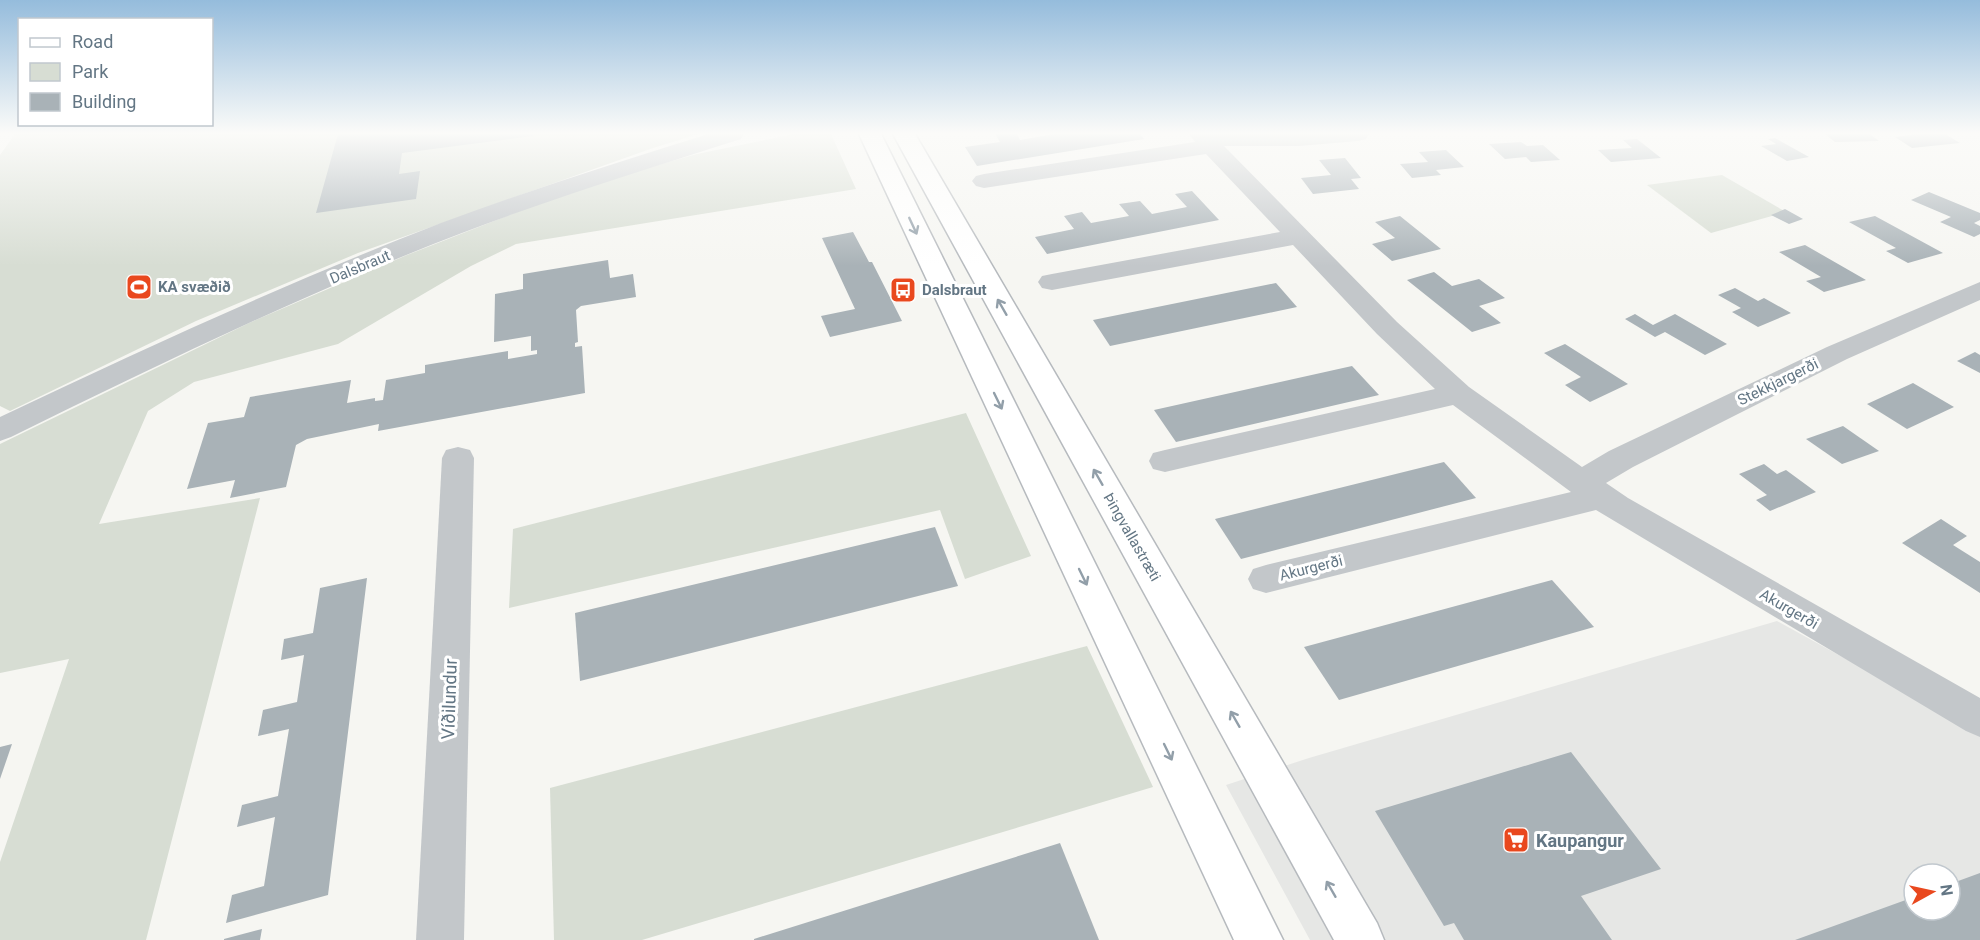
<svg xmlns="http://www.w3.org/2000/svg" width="1980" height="940" viewBox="0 0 1980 940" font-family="Roboto,sans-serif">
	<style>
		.built { fill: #e6e7e5; fill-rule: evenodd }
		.green { fill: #d7ddd3 }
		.building { fill: #a9b2b7 }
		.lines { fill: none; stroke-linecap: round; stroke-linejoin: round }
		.major-casing { stroke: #b6babe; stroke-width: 3 }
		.minor { fill: #c3c7ca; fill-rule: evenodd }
		.major { fill: #fff; fill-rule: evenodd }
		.oneway { stroke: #929fa9 }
		.labels { text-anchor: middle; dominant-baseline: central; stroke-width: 6; stroke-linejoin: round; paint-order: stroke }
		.street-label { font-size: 15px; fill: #637684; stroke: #fff }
		.poi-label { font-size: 15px; font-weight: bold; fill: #637684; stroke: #fff; text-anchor: start }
		.near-street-label { font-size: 18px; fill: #637684; stroke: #fff }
		.near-poi-label { font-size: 18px; font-weight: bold; fill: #637684; stroke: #fff; text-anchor: start }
	</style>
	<rect width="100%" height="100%" fill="#f6f6f2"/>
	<!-- built -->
	<path class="built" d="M1777 621 1980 733V940H1310L1226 785 1309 758ZM1914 874H1950V910H1914Z"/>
	<!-- green -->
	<g class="green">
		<path d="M15 134H698L653 148 358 253 196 321 10 411 0 406V155Z"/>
		<path d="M794 134H831L856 189 516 244 471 266 338 344 194 382 148 411 99 524 260 498 146 940H0V862L69 659 0 673V444L249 323 407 255 586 185 697 154Z"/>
		<path d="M1722 175 1786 212 1711 233 1647 185Z"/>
		<path d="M966 413 1031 556 965 579 940 510 509 608 513 529Z"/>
		<path d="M1087 646 1153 787 642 940H554L550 788Z"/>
	</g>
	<!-- building -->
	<g class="building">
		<path d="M338 134H533V136L402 153 399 174 420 171 416 199 316 213Z"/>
		<path d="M995 134H1017L1020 140 1054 134H1140L1144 139 977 166 965 147 1000 142Z"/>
		<path d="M1825 134H1870L1879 141 1835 142Z"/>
		<path d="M1919 134H1945L1960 143 1912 148 1895 137Z"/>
		<path d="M1775 138 1809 157 1787 161 1761 146 1776 144 1768 139Z"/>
		<path d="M1637 139 1661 158 1611 162 1598 150 1632 148 1623 140Z"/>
		<path d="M1521 142 1527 146 1543 145 1560 160 1531 162 1526 157 1505 159 1489 144Z"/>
		<path d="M1446 150 1464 167 1436 170 1441 175 1412 178 1400 164 1428 162 1419 152Z"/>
		<path d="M1345 158 1361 178 1351 179 1359 189 1313 194 1301 178 1331 175 1319 160Z"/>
		<path d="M1192 191 1219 220 1047 254 1035 237 1074 229 1064 216 1082 212 1091 223 1129 216 1119 204 1140 201 1152 214 1187 207 1175 194Z"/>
		<path d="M1929 192 1980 213V220L1974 223 1980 226V234L1974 237 1940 222 1951 217 1911 200Z"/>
		<path d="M1785 209 1803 219 1789 224 1771 215Z"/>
		<path d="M1400 216 1441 249 1392 261 1372 244 1395 238 1375 222Z"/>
		<path d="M1875 216 1943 253 1908 263 1886 251 1896 248 1849 222Z"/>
		<path d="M853 232 869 262H872L902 321 830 337 821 316 855 309 822 238Z"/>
		<path d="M1805 245 1866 280 1824 292 1806 281 1821 277 1779 252Z"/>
		<path d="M608 260 610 278 633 274 636 297 581 306 576 310 578 342 575 343V347L582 346 585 393 378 431 379 424 307 439 296 445 286 487 230 498 235 480 187 489 208 423 244 417 250 397 351 380 347 403 375 398V401L383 400 386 380 425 373V365L508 351V359L537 354V350L531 351V336L494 342 495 294 523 289V274Z"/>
		<path d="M1434 272 1452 286 1479 279 1505 298 1479 306 1501 323 1472 332 1407 280Z"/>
		<path d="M1276 283 1297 307 1110 346 1093 320Z"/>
		<path d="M1735 288 1758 301 1764 298 1791 313 1758 327 1732 312 1741 308 1718 295Z"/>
		<path d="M1635 314 1653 325 1675 314 1727 344 1705 355 1665 332 1655 337 1625 319Z"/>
		<path d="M1565 344 1628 384 1590 402 1565 385 1581 377 1544 353Z"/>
		<path d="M1975 352 1980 355V373L1957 361Z"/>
		<path d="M1352 366 1379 395 1176 442 1154 410Z"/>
		<path d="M1913 383 1954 407 1907 429 1867 404Z"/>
		<path d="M1843 426 1879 451 1842 464 1806 439Z"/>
		<path d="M1444 462 1476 498 1241 559 1215 519Z"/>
		<path d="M1764 464 1777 474 1786 470 1816 492 1770 511 1756 500 1767 495 1739 474Z"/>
		<path d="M1941 519 1967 536 1953 545 1980 562V593L1902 543Z"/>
		<path d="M935 527 958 586 580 681 575 613Z"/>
		<path d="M367 578 328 895 226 923 232 895 264 886 275 817 237 827 242 805 278 796 289 729 258 736 263 710 297 702 304 655 281 660 284 639 313 633 320 588Z"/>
		<path d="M1552 580 1594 627 1339 700 1304 647Z"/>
		<path d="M12 744 0 779V747Z"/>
		<path d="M1571 752 1661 869 1581 896 1612 940H1464L1454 923 1444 926 1375 811Z"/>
		<path d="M1060 843 1099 940H754V939Z"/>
		<path d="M1980 873V940H1795L1914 897V910H1950V884Z"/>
		<path d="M262 929 260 940H224V939Z"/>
	</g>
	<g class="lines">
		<!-- major casing -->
		<g class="major-casing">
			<g id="major">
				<path d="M859 134H881L1283 940H1234Z"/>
				<path d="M893 134H915L1377 923 1384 940H1334Z"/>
			</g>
		</g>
		<!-- minor -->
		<g class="minor">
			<path d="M708 134H744L741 139C647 169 553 198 462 233 308 292 159 364 11 437L0 441V417C145 348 291 281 441 223 529 190 619 162 708 134Z"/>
			<path d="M1189 134H1369L1366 139 1358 141 1299 146H1224L1397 322 1469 387 1582 467 1609 451 1827 347 1980 282V300L1847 359 1633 467 1606 483 1628 498 1980 698V737L1966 731 1596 510 1266 593 1253 589 1248 579 1253 569 1266 565 1571 492 1453 405 1165 472 1153 469 1149 461 1153 453 1165 450 1435 389 1377 334 1293 245 1052 290 1042 288 1038 282 1042 276 1052 274 1280 232 1206 154 984 188 976 186 972 181 976 176 984 174 1195 142Z"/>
			<path d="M458 447 470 450 474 458 464 940H416L442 458 446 450Z"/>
		</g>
		<!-- major -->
		<use href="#major" class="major"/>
	</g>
	<!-- one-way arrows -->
	<defs><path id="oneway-shaft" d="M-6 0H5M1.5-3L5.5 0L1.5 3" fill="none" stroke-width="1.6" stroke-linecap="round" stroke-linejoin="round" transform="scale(1.5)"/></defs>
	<g class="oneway">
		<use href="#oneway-shaft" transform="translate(913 226) rotate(65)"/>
		<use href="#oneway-shaft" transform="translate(1002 307) rotate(-120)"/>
		<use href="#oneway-shaft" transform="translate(998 401) rotate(64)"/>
		<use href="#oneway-shaft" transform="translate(1098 477) rotate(-120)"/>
		<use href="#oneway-shaft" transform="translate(1083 577) rotate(64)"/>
		<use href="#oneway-shaft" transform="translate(1235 719) rotate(-120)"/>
		<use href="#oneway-shaft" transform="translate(1168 752) rotate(64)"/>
		<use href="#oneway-shaft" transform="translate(1331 889) rotate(-120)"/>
	</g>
	<!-- sky -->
	<linearGradient id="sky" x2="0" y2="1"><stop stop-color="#95bcdc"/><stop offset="0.5" stop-color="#fbfbf9"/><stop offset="1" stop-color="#fbfbf9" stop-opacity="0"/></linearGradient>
	<rect width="1980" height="266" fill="url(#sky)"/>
	<!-- icons -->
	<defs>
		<g id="stadium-square" transform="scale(1.35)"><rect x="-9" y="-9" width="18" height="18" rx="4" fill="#e9481e" stroke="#fff"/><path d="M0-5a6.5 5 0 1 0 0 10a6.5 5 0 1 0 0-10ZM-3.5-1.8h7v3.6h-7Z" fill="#fff"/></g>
		<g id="bus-square" transform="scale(1.35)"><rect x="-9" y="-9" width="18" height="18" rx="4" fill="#e9481e" stroke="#fff"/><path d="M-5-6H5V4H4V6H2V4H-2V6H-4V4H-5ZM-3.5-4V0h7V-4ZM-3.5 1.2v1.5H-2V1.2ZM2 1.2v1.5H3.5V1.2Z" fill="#fff"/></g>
		<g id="supermarket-square" transform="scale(1.35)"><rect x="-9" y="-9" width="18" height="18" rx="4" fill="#e9481e" stroke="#fff"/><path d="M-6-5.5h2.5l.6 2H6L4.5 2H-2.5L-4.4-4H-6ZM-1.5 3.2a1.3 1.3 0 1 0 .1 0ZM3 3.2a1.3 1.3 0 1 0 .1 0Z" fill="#fff"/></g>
	</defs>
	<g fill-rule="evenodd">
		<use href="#stadium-square" x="139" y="287"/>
		<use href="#bus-square" x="903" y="290"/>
		<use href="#supermarket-square" x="1516" y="840"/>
	</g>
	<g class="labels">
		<!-- street labels -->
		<g class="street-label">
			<text transform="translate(360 267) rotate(-23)">Dalsbraut</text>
			<text transform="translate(1778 382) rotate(-26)">Stekkjargerði</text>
			<text transform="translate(1132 537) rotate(60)">Þingvallastræti</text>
			<text transform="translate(1311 568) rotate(-14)">Akurgerði</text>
			<text transform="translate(1789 609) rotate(30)">Akurgerði</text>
		</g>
		<!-- poi labels -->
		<g class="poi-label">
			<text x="158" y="287">KA svæðið</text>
			<text x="922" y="290">Dalsbraut</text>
		</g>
		<!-- near-street labels -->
		<g class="near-street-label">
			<text transform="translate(449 699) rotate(-88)">Víðilundur</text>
		</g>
		<!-- near-poi labels -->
		<g class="near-poi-label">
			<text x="1536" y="840">Kaupangur</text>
		</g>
	</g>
	<!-- legend -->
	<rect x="18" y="18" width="195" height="108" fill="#ffffff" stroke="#c1c8ce" stroke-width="1.5"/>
	<rect x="30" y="38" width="30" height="9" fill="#ffffff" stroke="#c1c8ce" stroke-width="1.5"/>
	<text x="72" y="48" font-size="18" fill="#637684">Road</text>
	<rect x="30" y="63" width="30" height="18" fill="#d7ddd3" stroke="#c1c8ce" stroke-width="1.5"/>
	<text x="72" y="78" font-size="18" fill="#637684">Park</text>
	<rect x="30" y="93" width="30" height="18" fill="#a9b2b7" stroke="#c1c8ce" stroke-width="1.5"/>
	<text x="72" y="108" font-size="18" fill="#637684">Building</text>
	<!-- north arrow -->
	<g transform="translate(1932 892) rotate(82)"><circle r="28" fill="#ffffff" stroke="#c1c8ce" stroke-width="1.5"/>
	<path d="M0-4.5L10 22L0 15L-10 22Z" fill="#e9481e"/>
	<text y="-9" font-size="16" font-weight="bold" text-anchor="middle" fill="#637684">N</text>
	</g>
</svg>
